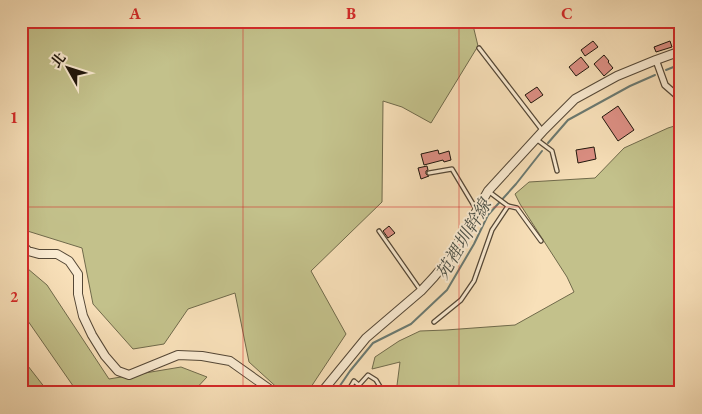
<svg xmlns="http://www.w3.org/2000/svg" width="702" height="414" viewBox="0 0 702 414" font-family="'EB Garamond','Noto Serif TC',serif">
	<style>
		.green { fill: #c3c18b; stroke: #706a4b }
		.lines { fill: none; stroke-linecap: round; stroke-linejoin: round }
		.stream { stroke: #6a7971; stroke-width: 2 }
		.building { fill: #dd8f84; stroke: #1d140b }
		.service-casing { stroke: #544736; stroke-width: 5.5 }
		.minor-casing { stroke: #544736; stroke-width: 8 }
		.tertiary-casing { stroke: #544736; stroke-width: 10 }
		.service { stroke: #faebd2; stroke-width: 3 }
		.minor { stroke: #faebd2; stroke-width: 5.5 }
		.tertiary { stroke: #faebd2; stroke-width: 8 }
		.grid { fill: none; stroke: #d62828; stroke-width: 1; stroke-opacity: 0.55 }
		.labels { text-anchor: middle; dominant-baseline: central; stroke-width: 4; stroke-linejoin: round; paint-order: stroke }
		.water-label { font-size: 18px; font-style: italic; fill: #4a4f46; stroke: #faebd2 }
		.neatline { fill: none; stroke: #d62828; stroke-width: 2 }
		.grid-label { font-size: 16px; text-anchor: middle; font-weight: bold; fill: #d62828 }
	</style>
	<rect width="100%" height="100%" fill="#f8e0b9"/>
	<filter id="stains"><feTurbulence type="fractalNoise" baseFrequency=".004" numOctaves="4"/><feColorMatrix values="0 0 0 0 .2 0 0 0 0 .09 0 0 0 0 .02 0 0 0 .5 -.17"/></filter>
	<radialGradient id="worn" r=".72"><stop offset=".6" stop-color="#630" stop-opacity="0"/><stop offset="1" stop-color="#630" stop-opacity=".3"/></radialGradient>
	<!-- green -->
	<g class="green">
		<path d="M21 21H472L478 46 431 123 402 107 383 101 382 202 311 271 346 334 307 393H283L249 362 235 293 188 309 164 344 133 349 93 304 82 248 21 229Z"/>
		<path d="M681 124V393H396L400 362 372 369 375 357 399 341 420 331 446 330 515 325 574 292 567 277 520 204 515 194 529 182 595 178 624 148 668 128Z"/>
		<path d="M21 263 47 285 109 379 181 367 207 377 192 393H78L21 311Z"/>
		<path d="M21 357 49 393H21Z"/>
	</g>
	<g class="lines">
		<!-- stream -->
		<g class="stream">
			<path d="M666 70 681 64"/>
			<path d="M548 143 568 120 630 86 655 75"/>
			<path d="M335 393 350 371 373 343 411 324 447 290 474 244 488 215 516 184 542 151"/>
		</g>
	</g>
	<!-- building -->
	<g class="building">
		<path d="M593 41 598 47 585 56 581 50Z"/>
		<path d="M670 41 672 47 656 52 654 47Z"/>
		<path d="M604 55 609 61 608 62 613 68 604 76 594 64Z"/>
		<path d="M581 57 589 67 576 76 569 67Z"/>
		<path d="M537 87 543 95 531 103 525 95Z"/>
		<path d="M618 106 634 130 618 141 602 117Z"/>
		<path d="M594 147 596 159 578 163 576 150Z"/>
		<path d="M438 150 439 154 449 151 451 160 444 162 443 160 424 165 421 154Z"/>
		<path d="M427 166 428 170 426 171V174L429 176 421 179 418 168Z"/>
		<path d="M389 226 395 233 388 238 383 231Z"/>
	</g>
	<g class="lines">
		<!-- service casing -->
		<g class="service-casing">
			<g id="service">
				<path d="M479 48 542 130"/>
				<path d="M536 139 552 151 557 171"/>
				<path d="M429 173 452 169 476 209"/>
				<path d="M488 191 508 206"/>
				<path d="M379 231 421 291"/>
				<path d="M434 322 461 300 474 281 492 230 508 206 517 208 541 241"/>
				<path d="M359 385 368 375 376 380 382 390 380 393"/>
				<path d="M347 393 354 381 368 393"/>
			</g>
		</g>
		<!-- minor casing -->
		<g class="minor-casing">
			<path id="minor" d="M656 60 665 85 681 99"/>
		</g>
		<!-- tertiary casing -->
		<g class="tertiary-casing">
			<g id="tertiary">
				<path d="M21 244 28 251 39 254H57L69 261 78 274V294L83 316 92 335 105 356 118 371 129 375 178 355 202 356 230 361 275 393"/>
				<path d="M321 393 366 338 421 291 434 277 449 259 488 191 543 131 575 99 617 76 656 60 681 51"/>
			</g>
		</g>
		<!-- service -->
		<use href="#service" class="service"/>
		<!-- minor -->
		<use href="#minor" class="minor"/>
		<!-- tertiary -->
		<use href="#tertiary" class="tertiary"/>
	</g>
	<!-- grid -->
	<path class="grid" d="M243 21V393M459 21V393M21 207H681"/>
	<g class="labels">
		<!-- water labels -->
		<g class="water-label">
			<text transform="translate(463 239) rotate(-59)">苑裡圳幹線</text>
		</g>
	</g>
	<!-- margin -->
	<rect width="702" height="414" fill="none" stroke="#f8e0b9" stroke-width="55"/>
	<!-- north arrow -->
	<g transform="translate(68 68) rotate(309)" stroke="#faebd2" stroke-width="4" paint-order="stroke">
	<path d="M0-4L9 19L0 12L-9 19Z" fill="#1d140b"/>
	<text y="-8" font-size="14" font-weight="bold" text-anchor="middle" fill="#1d140b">北</text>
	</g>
	<rect x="28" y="28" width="646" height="358" class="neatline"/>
	<g class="grid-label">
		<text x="135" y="19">A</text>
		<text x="351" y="19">B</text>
		<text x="567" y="19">C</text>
		<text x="14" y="123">1</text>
		<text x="14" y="302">2</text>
	</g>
	<rect width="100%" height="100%" filter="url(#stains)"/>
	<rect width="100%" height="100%" fill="url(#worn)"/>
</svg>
